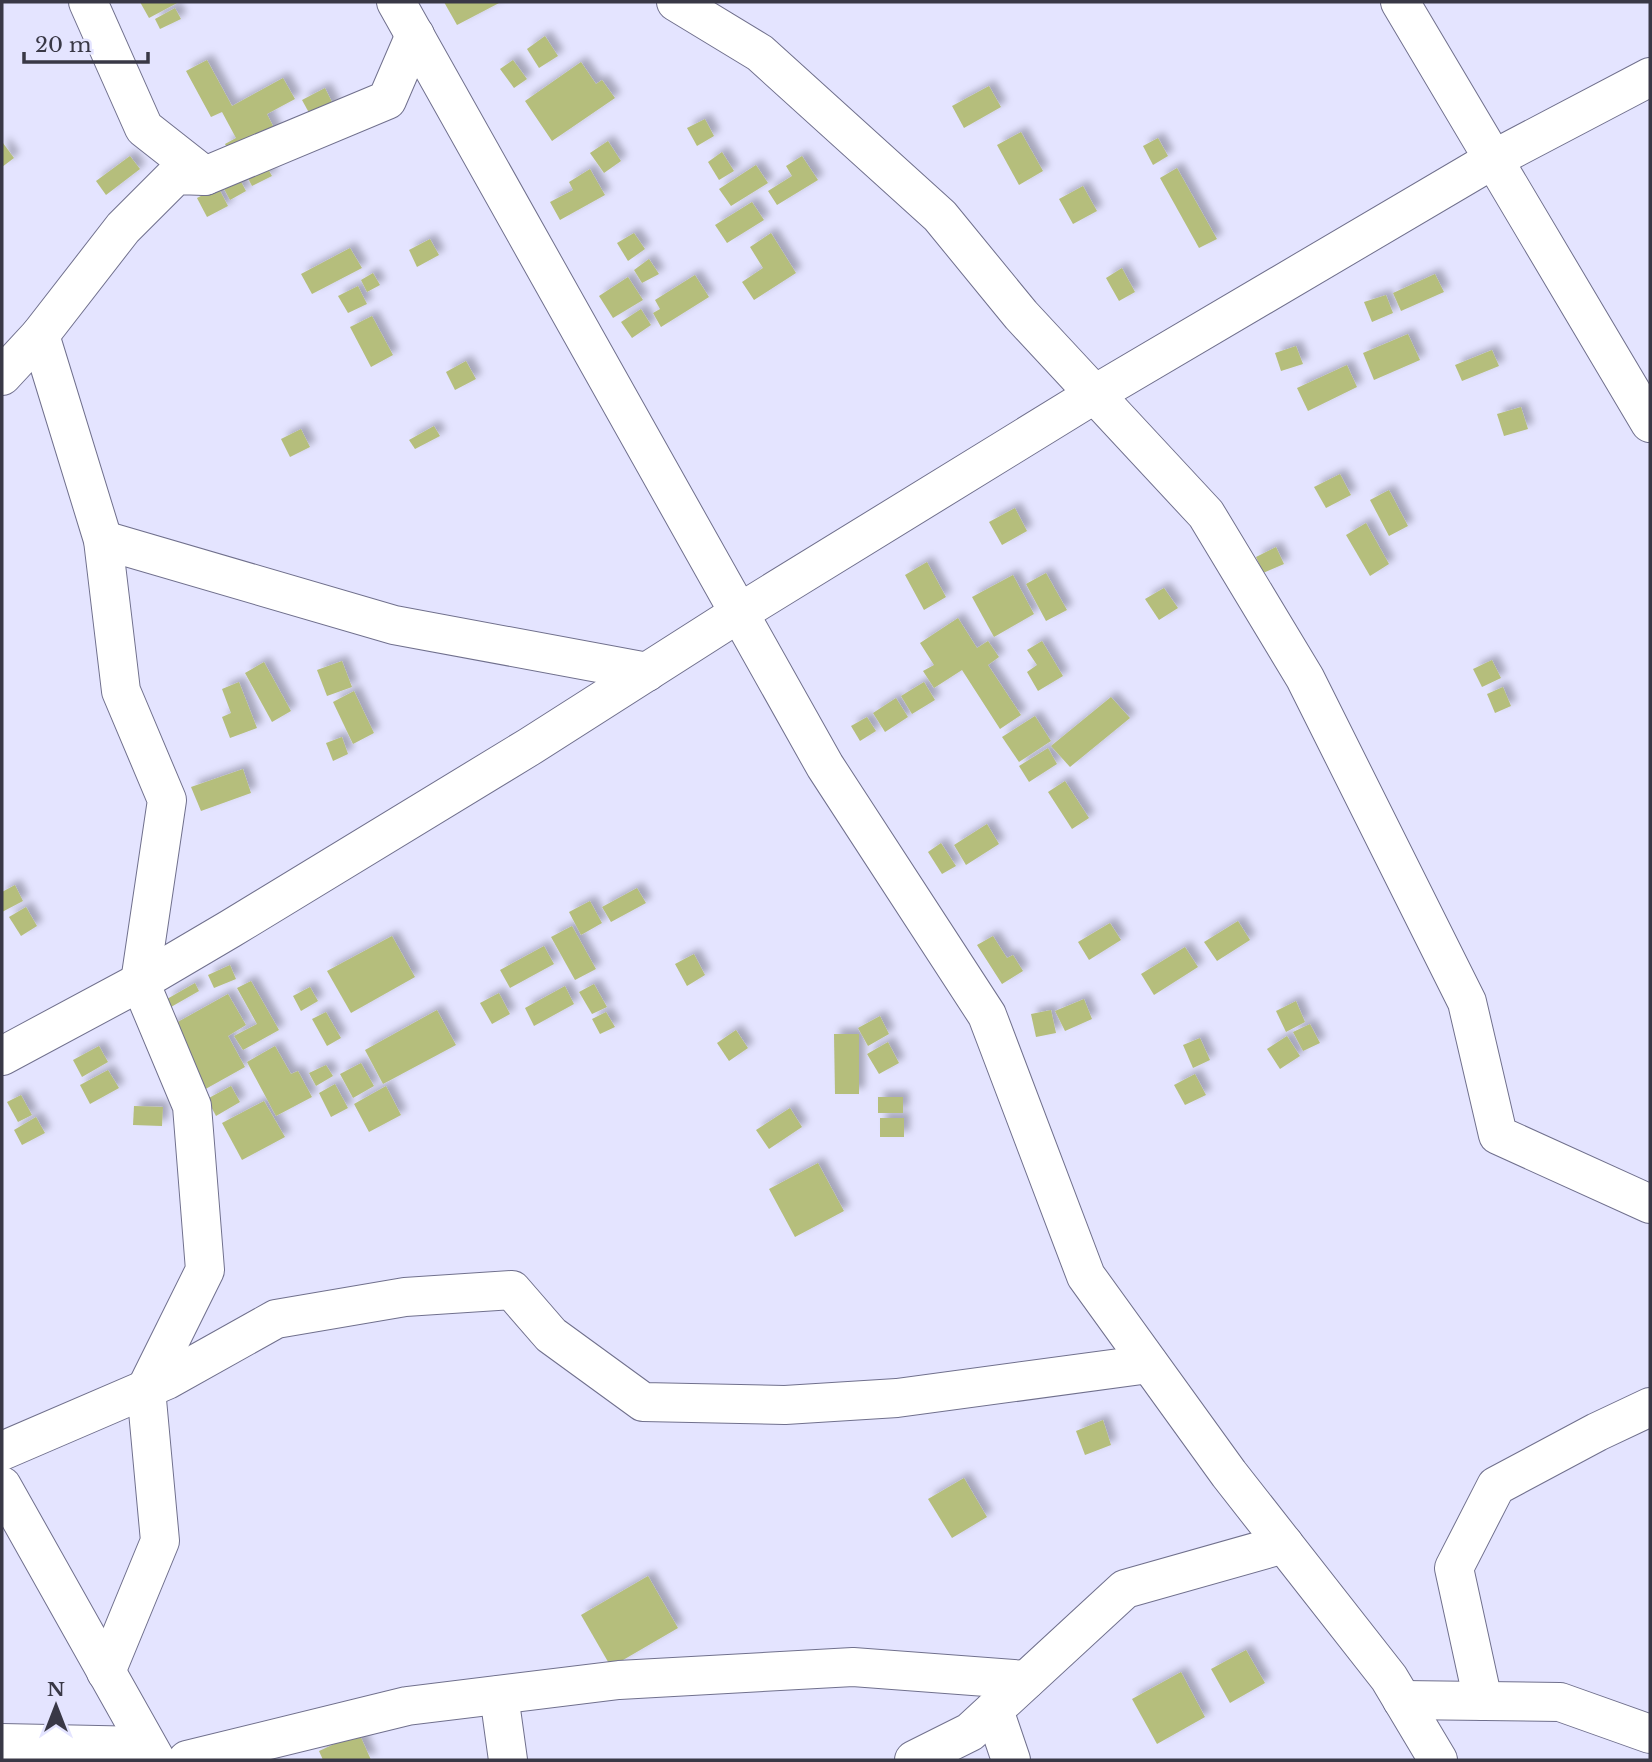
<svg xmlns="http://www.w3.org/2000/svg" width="1652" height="1762" viewBox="0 0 1652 1762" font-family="'Libre Baskerville',serif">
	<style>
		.building { fill: #b5be7b; filter: url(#shadow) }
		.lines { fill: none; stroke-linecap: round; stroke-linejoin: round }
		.minor-casing { stroke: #70708d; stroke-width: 40 }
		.minor { stroke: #fff; stroke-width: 38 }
	</style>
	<defs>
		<filter id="shadow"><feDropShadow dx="6" dy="-6" stdDeviation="3.5" flood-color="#0004"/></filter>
	</defs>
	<rect width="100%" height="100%" fill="#e4e4ff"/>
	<!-- building -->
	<g class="building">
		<path d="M140 2H179L149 18Z"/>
		<path d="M444 2H501L457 25Z"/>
		<path d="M175 8 181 19 160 29 155 19Z"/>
		<path d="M545 36 558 56 539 68 527 49Z"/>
		<path d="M207 60 232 106 283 78 295 99 267 114 279 138 234 161 225 144 236 138 222 112 211 117 186 71Z"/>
		<path d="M513 60 527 79 514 88 500 69Z"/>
		<path d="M581 62 596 84 602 80 615 98 552 141 525 101Z"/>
		<path d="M989 86 1001 107 964 128 952 106Z"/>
		<path d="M325 88 335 108 313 120 302 100Z"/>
		<path d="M705 119 714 136 697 146 687 128Z"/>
		<path d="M1021 132 1043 171 1019 185 997 145Z"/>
		<path d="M1158 138 1168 156 1153 165 1143 146Z"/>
		<path d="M608 141 621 161 604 173 590 153Z"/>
		<path d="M3 143 14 158 2 167V144Z"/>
		<path d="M722 152 734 171 719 180 708 162Z"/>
		<path d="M130 156 140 169 106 195 96 181Z"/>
		<path d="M802 156 818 180 777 205 768 191 792 176 786 166Z"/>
		<path d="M262 158 272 176 252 186 243 169Z"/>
		<path d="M756 165 768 183 731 206 719 189Z"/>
		<path d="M1177 168 1217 239 1199 248 1160 178Z"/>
		<path d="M590 169 605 195 560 220 550 202 573 190 569 182Z"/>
		<path d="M238 176 246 191 230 200 222 185Z"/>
		<path d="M1083 186 1097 211 1073 224 1059 199Z"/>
		<path d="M218 187 228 206 207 217 197 198Z"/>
		<path d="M752 202 764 220 727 243 715 225Z"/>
		<path d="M634 233 645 249 628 261 617 243Z"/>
		<path d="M771 233 796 273 754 300 742 282 763 268 750 247Z"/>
		<path d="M430 239 439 255 417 267 409 250Z"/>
		<path d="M350 248 362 268 312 294 301 274Z"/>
		<path d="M649 259 659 274 642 283 634 270Z"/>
		<path d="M1122 268 1135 292 1119 301 1106 278Z"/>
		<path d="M373 273 380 285 367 292 361 280Z"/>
		<path d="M1435 274 1444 292 1401 311 1393 293Z"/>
		<path d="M695 275 709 297 661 327 653 313 660 309 655 300Z"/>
		<path d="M628 277 643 300 613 318 599 296Z"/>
		<path d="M358 286 367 304 348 313 338 296Z"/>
		<path d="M1386 295 1393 313 1372 322 1364 302Z"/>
		<path d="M641 309 651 325 632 338 621 322Z"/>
		<path d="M372 316 393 355 371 367 350 327Z"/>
		<path d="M1408 334 1420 360 1374 380 1363 353Z"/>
		<path d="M1296 346 1303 364 1281 371 1275 353Z"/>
		<path d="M1492 350 1499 366 1462 381 1455 365Z"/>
		<path d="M466 361 476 379 455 390 446 372Z"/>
		<path d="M1347 365 1357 387 1308 411 1297 388Z"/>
		<path d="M1521 407 1528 429 1504 436 1497 414Z"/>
		<path d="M434 426 440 436 415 449 409 440Z"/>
		<path d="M301 429 310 447 290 457 281 439Z"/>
		<path d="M1340 474 1351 495 1326 508 1314 487Z"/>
		<path d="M1389 490 1408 526 1389 536 1370 500Z"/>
		<path d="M1015 508 1027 531 1002 545 989 522Z"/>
		<path d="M1366 523 1389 564 1370 576 1346 535Z"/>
		<path d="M1276 547 1284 564 1263 573 1256 557Z"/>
		<path d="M927 562 946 597 924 610 905 575Z"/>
		<path d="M1046 573 1067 610 1046 621 1026 584Z"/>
		<path d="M1013 575 1034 614 994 637 972 597Z"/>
		<path d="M1164 588 1178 608 1159 620 1145 599Z"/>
		<path d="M958 618 977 648 988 641 999 657 988 665 1021 715 1000 729 962 670 934 688 923 671 934 665 920 643Z"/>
		<path d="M1042 641 1063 676 1038 691 1027 672 1037 665 1027 650Z"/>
		<path d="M1492 660 1501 678 1482 687 1473 669Z"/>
		<path d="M342 661 352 687 327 696 317 670Z"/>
		<path d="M264 662 291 711 272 722 245 673Z"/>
		<path d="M239 682 257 728 230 738 222 717 231 713 222 689Z"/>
		<path d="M924 682 935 700 912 714 901 696Z"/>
		<path d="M1503 687 1511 706 1495 713 1487 694Z"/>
		<path d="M354 691 374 733 353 744 333 702Z"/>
		<path d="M1111 697 1130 718 1070 767 1051 746Z"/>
		<path d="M896 698 908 717 885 732 873 713Z"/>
		<path d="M1035 716 1051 741 1019 762 1002 737Z"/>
		<path d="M867 717 876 731 860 741 851 726Z"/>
		<path d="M342 737 348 754 333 761 326 743Z"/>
		<path d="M1048 748 1057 764 1029 782 1019 766Z"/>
		<path d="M243 769 251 793 201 811 191 787Z"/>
		<path d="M1065 781 1089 818 1072 829 1048 792Z"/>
		<path d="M987 824 999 844 966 865 954 845Z"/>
		<path d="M941 843 956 866 942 874 928 852Z"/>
		<path d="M15 885 23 901 2 912V892Z"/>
		<path d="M637 888 646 903 611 922 602 907Z"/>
		<path d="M590 901 602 923 581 935 569 912Z"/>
		<path d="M26 907 37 926 21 936 9 917Z"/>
		<path d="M1238 921 1250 940 1217 961 1204 942Z"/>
		<path d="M1110 923 1121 940 1089 960 1078 942Z"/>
		<path d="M572 926 596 969 575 980 551 937Z"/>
		<path d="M392 936 415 977 351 1013 327 971Z"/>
		<path d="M993 936 1007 958 1013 955 1023 971 1002 984 977 945Z"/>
		<path d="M544 946 554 964 510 988 500 970Z"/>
		<path d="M1185 947 1198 967 1154 995 1141 974Z"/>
		<path d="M694 954 705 975 687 986 675 964Z"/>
		<path d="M230 965 236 979 214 988 208 975Z"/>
		<path d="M251 981 279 1030 243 1050 234 1036 257 1024 237 988Z"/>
		<path d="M195 983 199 991 171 1007 167 999Z"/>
		<path d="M594 984 607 1007 592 1014 579 992Z"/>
		<path d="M565 986 574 1004 534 1026 525 1008Z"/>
		<path d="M310 987 318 1001 301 1011 293 996Z"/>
		<path d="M499 993 510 1014 492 1024 480 1003Z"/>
		<path d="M228 994 246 1025 228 1036 245 1067 202 1091 167 1028Z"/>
		<path d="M1084 999 1092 1019 1065 1031 1055 1011Z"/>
		<path d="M1296 1001 1305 1022 1286 1032 1276 1011Z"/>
		<path d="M437 1010 456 1045 383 1084 365 1050Z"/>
		<path d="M1051 1010 1056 1033 1036 1037 1031 1014Z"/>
		<path d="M326 1012 341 1038 327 1046 312 1019Z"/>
		<path d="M606 1012 615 1027 600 1034 592 1019Z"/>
		<path d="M880 1016 889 1034 868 1046 858 1028Z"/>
		<path d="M1310 1024 1320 1043 1303 1051 1293 1032Z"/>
		<path d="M736 1030 748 1048 729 1061 717 1043Z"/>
		<path d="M834 1034H859V1094H835Z"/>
		<path d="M1287 1036 1300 1056 1280 1069 1267 1049Z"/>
		<path d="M1200 1038 1210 1060 1193 1068 1183 1045Z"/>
		<path d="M888 1042 899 1063 879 1074 867 1054Z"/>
		<path d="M99 1046 108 1062 82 1077 73 1060Z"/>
		<path d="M275 1046 291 1074 298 1071 312 1097 276 1116 247 1062Z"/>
		<path d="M361 1063 374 1086 353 1098 340 1074Z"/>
		<path d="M326 1065 333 1076 316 1086 309 1073Z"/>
		<path d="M108 1070 119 1088 90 1104 80 1085Z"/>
		<path d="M1195 1074 1206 1095 1185 1105 1174 1085Z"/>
		<path d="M335 1084 348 1108 331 1117 319 1093Z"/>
		<path d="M231 1086 240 1102 216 1116 207 1099Z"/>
		<path d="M386 1086 401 1115 369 1132 354 1104Z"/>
		<path d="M21 1095 32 1115 18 1122 7 1102Z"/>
		<rect x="878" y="1097" width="25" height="16"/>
		<path d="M264 1101 285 1137 242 1160 222 1123Z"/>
		<path d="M134 1106 163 1107 162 1126 133 1125Z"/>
		<path d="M790 1108 802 1127 769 1149 756 1130Z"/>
		<path d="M36 1117 45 1133 22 1145 14 1130Z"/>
		<rect x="880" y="1118" width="24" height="19"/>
		<path d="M818 1163 844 1211 795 1237 769 1189Z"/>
		<path d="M1103 1420 1111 1445 1085 1455 1076 1431Z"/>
		<path d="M964 1478 987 1517 952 1538 928 1499Z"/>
		<path d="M648 1576 678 1628 611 1667 581 1615Z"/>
		<path d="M1246 1650 1265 1683 1230 1703 1211 1669Z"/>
		<path d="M1181 1672 1205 1717 1157 1744 1132 1699Z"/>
		<path d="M359 1733 371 1760H323L319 1751Z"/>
	</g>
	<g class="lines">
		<!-- minor casing -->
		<g class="minor-casing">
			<g id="minor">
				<path d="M88 2 144 128 205 176"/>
				<path d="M396 2 825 766 987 1015 1086 1276 1229 1474 1389 1678 1438 1760"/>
				<path d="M676 2 760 53 940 216 1021 315 1206 514 1305 678 1467 1002 1498 1135 1650 1204"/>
				<path d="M1400 2 1650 423"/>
				<path d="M40 335 103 540 121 691 167 800 140 982 192 1106 205 1270 146 1389 160 1541 106 1672"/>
				<path d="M2 376 40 335 123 228 176 175 205 176 387 100 415 35"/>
				<path d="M103 540 394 625 647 672"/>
				<path d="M2 1056 140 982 230 929 529 747 739 613 1095 394 1494 159 1650 77"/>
				<path d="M2 1451 167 1380 276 1319 405 1297 512 1290 551 1335 643 1402 785 1405 897 1398 1149 1364"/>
				<path d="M2 1486 156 1760"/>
				<path d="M499 1695 508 1760"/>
				<path d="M1402 1700 1560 1702 1650 1734"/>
				<path d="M1483 1701 1454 1568 1496 1486 1597 1432 1650 1407"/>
				<path d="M994 1710 1011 1760"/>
				<path d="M2 1743 146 1746"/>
				<path d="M187 1760 407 1706 619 1680 853 1667 1026 1680"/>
				<path d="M914 1760 970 1732 1125 1589 1284 1544"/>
			</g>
		</g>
		<!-- minor -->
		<use href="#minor" class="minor"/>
	</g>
	<!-- border -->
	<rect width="1652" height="1762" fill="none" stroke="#393846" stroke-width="7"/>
	<!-- north arrow -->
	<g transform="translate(56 1706)" stroke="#e4e4ff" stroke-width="5" paint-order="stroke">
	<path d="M0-5L12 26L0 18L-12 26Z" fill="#393846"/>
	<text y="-10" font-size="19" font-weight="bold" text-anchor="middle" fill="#393846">N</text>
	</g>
	<!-- scale -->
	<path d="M24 52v10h124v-10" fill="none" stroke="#393846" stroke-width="3.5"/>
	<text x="35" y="52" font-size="21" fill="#393846" stroke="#e4e4ff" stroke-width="5" paint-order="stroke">20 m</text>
</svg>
